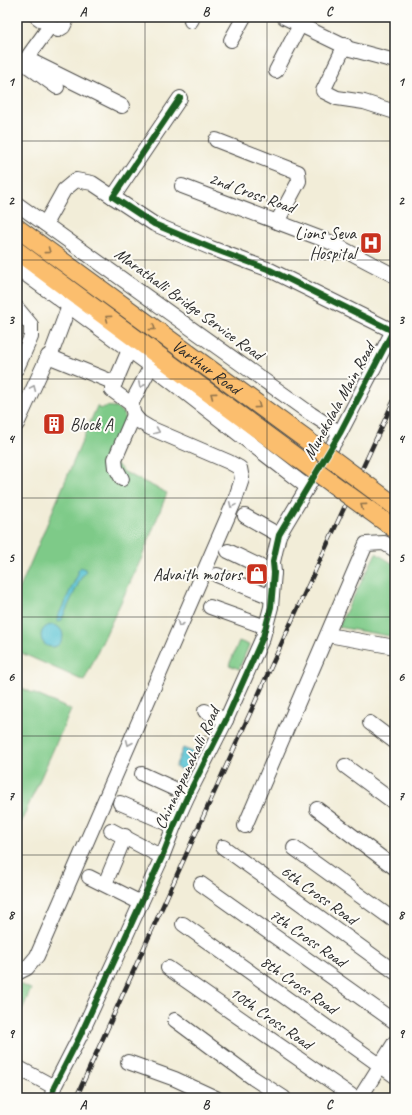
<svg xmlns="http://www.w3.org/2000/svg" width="412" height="1115" viewBox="0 0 412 1115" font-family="Caveat,sans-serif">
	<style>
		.green { fill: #7eca88; stroke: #547a5a }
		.water { fill: #57c2d3; stroke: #41767f }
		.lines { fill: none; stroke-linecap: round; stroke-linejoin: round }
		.minor-casing { stroke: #494845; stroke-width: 16 }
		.major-casing { stroke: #494845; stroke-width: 20 }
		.minor { stroke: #fff; stroke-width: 14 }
		.major { stroke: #fbbe6e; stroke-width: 18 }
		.rail-casing { stroke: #2b2b2b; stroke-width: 4.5 }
		.rail { stroke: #fdfcf7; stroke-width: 3; stroke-dasharray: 9; stroke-linecap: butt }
		.major-bridge-casing { stroke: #494845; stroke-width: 20; stroke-linecap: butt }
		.major-bridge { stroke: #fbbe6e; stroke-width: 18 }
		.cycleway-casing { stroke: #fdfcf7; stroke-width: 8 }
		.cycleway { stroke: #1b5e20; stroke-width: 6 }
		.oneway { stroke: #93744c }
		.oneway2 { stroke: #a0a0a0 }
		.grid { fill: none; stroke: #2b2b2b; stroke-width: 1; stroke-opacity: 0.55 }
		.labels { text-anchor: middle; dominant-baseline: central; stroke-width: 4; stroke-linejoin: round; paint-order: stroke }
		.street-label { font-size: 17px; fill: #2b2b2b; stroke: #fdfcf7 }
		.poi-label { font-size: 17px; fill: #2b2b2b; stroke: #fdfcf7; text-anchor: end }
		.neatline { fill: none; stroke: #2b2b2b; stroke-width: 1.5 }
		.grid-label { font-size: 13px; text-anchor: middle; font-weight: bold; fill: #2b2b2b }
	</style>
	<rect width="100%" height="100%" fill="#fdfcf7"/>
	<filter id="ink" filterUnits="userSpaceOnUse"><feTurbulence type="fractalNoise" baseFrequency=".025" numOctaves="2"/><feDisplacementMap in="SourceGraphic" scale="8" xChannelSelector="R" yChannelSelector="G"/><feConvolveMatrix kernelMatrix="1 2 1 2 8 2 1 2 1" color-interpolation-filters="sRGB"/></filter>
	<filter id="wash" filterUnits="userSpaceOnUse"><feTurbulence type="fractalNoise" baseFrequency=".012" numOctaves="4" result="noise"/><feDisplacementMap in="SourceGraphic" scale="16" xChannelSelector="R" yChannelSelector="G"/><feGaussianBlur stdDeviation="0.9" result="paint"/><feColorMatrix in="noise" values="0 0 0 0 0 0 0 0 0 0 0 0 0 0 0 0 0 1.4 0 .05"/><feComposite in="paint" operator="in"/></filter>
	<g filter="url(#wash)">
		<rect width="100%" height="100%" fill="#f2edd8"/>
		<!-- green -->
		<g class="green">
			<path d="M97 406 100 409C111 403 123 408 126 421L110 457 124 472 167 493 142 557 84 681 17 651V595Z"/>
			<path d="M376 553 395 565V637L338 627Z"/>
			<path d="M239 641 249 645 239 669 229 665Z"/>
			<path d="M17 686 71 710 17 831Z"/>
			<path d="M17 983 31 989 22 1010 17 1007Z"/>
		</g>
		<!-- water -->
		<g class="water">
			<path d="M81 567 85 569 86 573 82 576 61 621 58 622 57 618 78 574V570Z"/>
			<circle cx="52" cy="636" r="11"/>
			<path d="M183 748 195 753 187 772 175 767Z"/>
		</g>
	</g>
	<g filter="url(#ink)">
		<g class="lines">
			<!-- minor casing -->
			<g class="minor-casing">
				<g id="minor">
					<path d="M37 17 50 26 58 30 63 27 68 17"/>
					<path d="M284 17 350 49 395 61"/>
					<path d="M191 21 193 17"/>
					<path d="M50 26 29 55V60L122 106"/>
					<path d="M231 40 244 17"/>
					<path d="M345 45 323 91 337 98 364 102 395 112"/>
					<path d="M17 58 57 87"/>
					<path d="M276 71 300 25"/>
					<path d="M180 98 113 197 154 224 211 248 270 270 393 331"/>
					<path d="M216 140 298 172 299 181 277 222"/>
					<path d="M182 186 330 242 395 276"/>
					<path d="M17 204 311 414 340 433"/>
					<path d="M45 224 64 190 76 180 92 183 113 197"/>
					<path d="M17 268 151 366 307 487"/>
					<path d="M17 308 31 325V337L17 368"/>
					<path d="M50 357 69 306"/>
					<path d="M131 404 151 366"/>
					<path d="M17 424 48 356 115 383"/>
					<path d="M122 479 116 468 115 459 134 415"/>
					<path d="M245 516 279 535"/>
					<path d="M228 551 274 573"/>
					<path d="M217 575 271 597"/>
					<path d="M210 607 266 627"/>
					<path d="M328 635 395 647"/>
					<path d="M205 711 226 720"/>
					<path d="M370 723 395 742"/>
					<path d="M345 766 395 803"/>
					<path d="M142 774 188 795"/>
					<path d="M120 803 174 826"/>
					<path d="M317 809 395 868"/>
					<path d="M245 826 366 544 384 543 395 550"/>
					<path d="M111 830 162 857"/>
					<path d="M223 847 395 972"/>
					<path d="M294 848 395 921"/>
					<path d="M89 877 141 903"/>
					<path d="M105 884 125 836"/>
					<path d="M201 884 395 1022"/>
					<path d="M183 924 395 1076"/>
					<path d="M168 968 355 1098"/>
					<path d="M17 973 27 968 37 956 235 500 242 479 240 468 229 462 150 428 140 422 134 415 131 404 112 390 129 350"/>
					<path d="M175 1020 253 1078 284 1098"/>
					<path d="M128 1062 175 1079 216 1098"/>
					<path d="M17 1067 54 1087"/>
					<path d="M51 1098 54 1087 80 1036 162 857 174 826 188 795 226 720 263 637 271 607 274 573 273 562 279 535 340 433 395 327"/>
					<path d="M360 1098 395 1042"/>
				</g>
			</g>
			<!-- major casing -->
			<g class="major-casing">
				<g id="major">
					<path id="s1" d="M17 228 312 444"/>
					<path d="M17 251 300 460"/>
				</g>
			</g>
			<!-- minor -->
			<use href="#minor" class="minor"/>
			<!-- major -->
			<use href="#major" class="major"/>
			<!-- rail casing -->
			<g class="rail-casing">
				<path id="rail" d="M76 1098 289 627 395 398"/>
			</g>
			<!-- rail -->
			<use href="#rail" class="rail"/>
			<!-- major-bridge casing -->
			<g class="major-bridge-casing">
				<g id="major-bridge">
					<path d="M312 444 395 506"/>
					<path d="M300 460 395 529"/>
				</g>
			</g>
			<!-- major-bridge -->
			<use href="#major-bridge" class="major-bridge"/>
			<!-- cycleway casing -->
			<g class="cycleway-casing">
				<g id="cycleway">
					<path d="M180 98 113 197 154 224 211 248 270 270 393 331"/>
					<path d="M51 1098 54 1087 80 1036 162 857 174 826 188 795 226 720 263 637 271 607 274 573 273 562 279 535 340 433 395 327"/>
				</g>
			</g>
			<!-- cycleway -->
			<use href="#cycleway" class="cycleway"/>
		</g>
		<!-- one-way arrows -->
		<defs><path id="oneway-chevron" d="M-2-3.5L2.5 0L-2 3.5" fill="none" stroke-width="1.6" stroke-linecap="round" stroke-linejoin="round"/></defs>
		<g class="oneway">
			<use href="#oneway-chevron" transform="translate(48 251) rotate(36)"/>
			<use href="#oneway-chevron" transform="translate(108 318) rotate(-144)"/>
			<use href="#oneway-chevron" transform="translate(153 328) rotate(36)"/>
			<use href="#oneway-chevron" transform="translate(213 395) rotate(-143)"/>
			<use href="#oneway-chevron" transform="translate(258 406) rotate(36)"/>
			<use href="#oneway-chevron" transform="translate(363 506) rotate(-144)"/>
		</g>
		<g class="oneway2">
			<use href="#oneway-chevron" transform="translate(141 385) rotate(117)"/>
			<use href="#oneway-chevron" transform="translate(33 388) rotate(-66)"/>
			<use href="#oneway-chevron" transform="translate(157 431) rotate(23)"/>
			<use href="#oneway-chevron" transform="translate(232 505) rotate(114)"/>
			<use href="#oneway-chevron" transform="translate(180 624) rotate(113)"/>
			<use href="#oneway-chevron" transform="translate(129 743) rotate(113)"/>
		</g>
	</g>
	<!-- grid -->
	<path class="grid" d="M145 17V1098M267 17V1098M17 141H395M17 260H395M17 379H395M17 498H395M17 617H395M17 736H395M17 855H395M17 974H395"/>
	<!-- icons -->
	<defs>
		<g id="hospital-square" transform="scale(1.15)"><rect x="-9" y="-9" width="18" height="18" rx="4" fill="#c8321e" stroke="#fdfcf7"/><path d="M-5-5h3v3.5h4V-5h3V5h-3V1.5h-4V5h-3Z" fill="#fff"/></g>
		<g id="building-square" transform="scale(1.15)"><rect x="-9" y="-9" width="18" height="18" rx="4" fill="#c8321e" stroke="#fdfcf7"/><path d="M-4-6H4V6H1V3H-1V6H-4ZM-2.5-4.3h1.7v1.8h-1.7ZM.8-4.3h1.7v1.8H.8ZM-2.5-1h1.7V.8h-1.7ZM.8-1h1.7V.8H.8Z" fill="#fff"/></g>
		<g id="shop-square" transform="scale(1.15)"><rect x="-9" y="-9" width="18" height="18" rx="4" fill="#c8321e" stroke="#fdfcf7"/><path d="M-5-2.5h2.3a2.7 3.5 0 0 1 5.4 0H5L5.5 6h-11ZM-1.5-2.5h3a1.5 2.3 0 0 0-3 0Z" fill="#fff"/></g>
	</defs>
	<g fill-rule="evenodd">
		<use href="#hospital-square" x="371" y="243"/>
		<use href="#building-square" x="54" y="424"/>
		<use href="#shop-square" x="257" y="574"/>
	</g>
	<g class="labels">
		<!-- street labels -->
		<g class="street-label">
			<text transform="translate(252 193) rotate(20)">2nd Cross Road</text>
			<text transform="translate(189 304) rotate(36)">Marathalli Bridge Service Road</text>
			<text stroke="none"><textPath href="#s1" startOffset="235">Varthur Road</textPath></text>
			<text transform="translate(339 401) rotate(-61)">Munekolala Main Road</text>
			<text transform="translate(187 768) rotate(-65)">Chinnappanahalli Road</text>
			<text transform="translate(319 895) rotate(36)">6th Cross Road</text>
			<text transform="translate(308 938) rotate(35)">7th Cross Road</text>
			<text transform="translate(299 985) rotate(35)">8th Cross Road</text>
			<text transform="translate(271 1018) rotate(35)">10th Cross Road</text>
		</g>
		<!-- poi labels -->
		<g class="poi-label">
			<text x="356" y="233">Lions Seva<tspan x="356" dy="20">Hospital</tspan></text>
			<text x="70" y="424" text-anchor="start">Block A</text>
			<text x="242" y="574">Advaith motors</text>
		</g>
	</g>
	<!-- margin -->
	<rect width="412" height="1115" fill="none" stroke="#fdfcf7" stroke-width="44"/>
	<rect x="22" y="22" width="368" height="1071" class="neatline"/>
	<g class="grid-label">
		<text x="83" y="16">A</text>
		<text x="206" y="16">B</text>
		<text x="329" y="16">C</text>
		<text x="11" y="86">1</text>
		<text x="401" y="86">1</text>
		<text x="11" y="205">2</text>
		<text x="401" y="205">2</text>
		<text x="11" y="324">3</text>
		<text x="401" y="324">3</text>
		<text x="11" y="443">4</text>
		<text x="401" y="443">4</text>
		<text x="11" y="562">5</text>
		<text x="401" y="562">5</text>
		<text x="11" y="681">6</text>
		<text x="401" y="681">6</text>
		<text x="11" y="800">7</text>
		<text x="401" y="800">7</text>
		<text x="11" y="919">8</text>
		<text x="401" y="919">8</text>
		<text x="11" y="1038">9</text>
		<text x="401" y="1038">9</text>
		<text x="83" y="1109">A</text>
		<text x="206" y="1109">B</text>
		<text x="329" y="1109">C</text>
	</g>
</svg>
